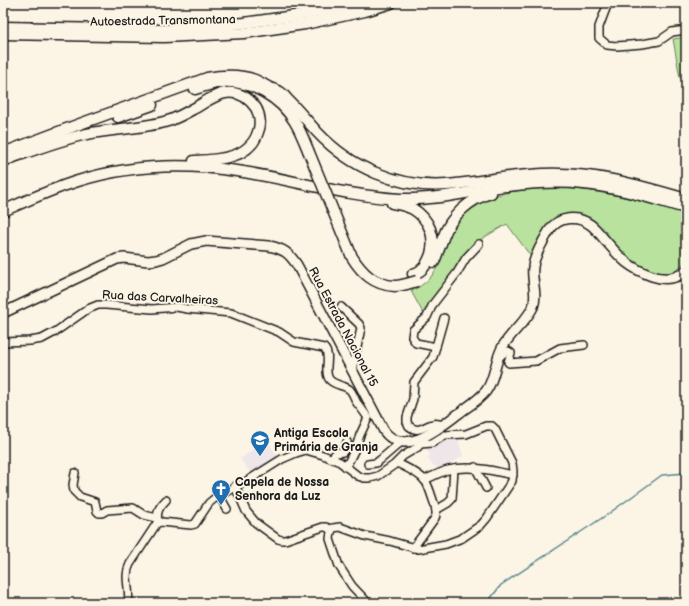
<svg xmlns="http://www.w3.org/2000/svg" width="689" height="606" viewBox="0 0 689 606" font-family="'Balsamiq Sans',sans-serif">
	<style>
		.built { fill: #efe6e9 }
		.green { fill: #b9e29e; stroke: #6a7f5d }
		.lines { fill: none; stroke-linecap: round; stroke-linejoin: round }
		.stream { stroke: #56858f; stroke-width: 1.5 }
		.minor-casing { stroke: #1c1c1c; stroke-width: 10 }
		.major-casing { stroke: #1c1c1c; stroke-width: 12 }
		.highway-casing { stroke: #1c1c1c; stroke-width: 13 }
		.minor { stroke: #fcf5e5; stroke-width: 7 }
		.major { stroke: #fcf5e5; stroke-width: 9 }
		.highway { stroke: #fcf5e5; stroke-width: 10 }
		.highway-bridge-casing { stroke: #1c1c1c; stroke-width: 13; stroke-linecap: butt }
		.highway-bridge { stroke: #fcf5e5; stroke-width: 10 }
		.labels { text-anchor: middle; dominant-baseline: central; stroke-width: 4; stroke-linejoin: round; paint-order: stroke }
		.street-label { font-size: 12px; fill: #1c1c1c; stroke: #fcf5e5 }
		.poi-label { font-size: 12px; font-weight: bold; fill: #1c1c1c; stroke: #fcf5e5; text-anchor: start }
	</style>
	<rect width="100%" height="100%" fill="#fcf5e5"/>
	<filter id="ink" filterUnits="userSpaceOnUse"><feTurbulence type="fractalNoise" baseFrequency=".025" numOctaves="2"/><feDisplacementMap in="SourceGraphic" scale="8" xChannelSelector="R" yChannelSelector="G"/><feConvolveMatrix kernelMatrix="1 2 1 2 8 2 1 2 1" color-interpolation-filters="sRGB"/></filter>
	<g filter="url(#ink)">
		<!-- built -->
		<g class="built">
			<path d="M457 436 463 456 439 471 434 465 433 466 427 457 430 455 424 446 447 437Z"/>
			<path d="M265 441H267L269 443 278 456V458L252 475 240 459Z"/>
		</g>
		<!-- green -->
		<g class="green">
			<path d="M686 37V77L680 78 673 39Z"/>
			<path d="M557 188C602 189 643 202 686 213V262L674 271 668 273H657L639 267 576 215C547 210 542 236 532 258L507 224 478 241 423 313 411 291C441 277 437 261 449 235 469 192 516 189 557 188Z"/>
		</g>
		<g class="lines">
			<!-- stream -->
			<path class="stream" d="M487 603 501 585 608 514 662 475 686 473"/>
			<!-- minor casing -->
			<g class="minor-casing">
				<g id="minor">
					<path d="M608 3 599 27V38L607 45 617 46 642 44 659 41 672 32 686 30"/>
					<path d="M341 307 359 324 361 328 352 371"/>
					<path d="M3 342 30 341 42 339 55 332 88 309 98 305H106L152 309 177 307 187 309 231 313 279 332 294 342 324 348C332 356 323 370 329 379 333 385 343 385 349 389 353 392 354 398 357 403 361 408 365 413 368 418"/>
					<path d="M436 347 416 343 412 337 413 330 427 317 433 304 457 273 466 258 479 244"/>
					<path d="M498 358 505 352 508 351 511 353 508 362 509 363 536 361 560 348 584 345"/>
					<path d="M443 425C440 424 436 423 433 424 423 426 419 434 409 426L407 422V417L413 399 414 382 433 357 444 318"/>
					<path d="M332 458 336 453 343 452 347 442"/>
					<path d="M397 463C405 467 421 474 426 482 429 487 431 494 433 500 435 506 438 512 435 518L413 548"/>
					<path d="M368 464 376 463 380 460 401 442"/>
					<path d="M346 467 356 447 360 435 368 418"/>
					<path d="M475 467 486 488"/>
					<path d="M75 473 73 485 74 491 80 497 95 502 97 511 99 513H102L107 510 133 508 144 515 157 518"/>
					<path d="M424 480C432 477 440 472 448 470 470 465 491 470 513 475"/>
					<path d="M235 486 246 511 256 523 278 539 282 540H285L323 527H326L332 530"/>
					<path d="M219 495 227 509"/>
					<path d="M436 510 448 503 452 499 454 469"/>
					<path d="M158 522C156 512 159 507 166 500"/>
					<path d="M128 603C131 590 123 577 130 564L157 523 161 522 191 525 195 524 209 503 215 498 247 481 282 459 296 453 306 450 323 455 340 462 358 476 364 478H370L378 476 394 465 403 456 418 447 420 444 422 440"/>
					<path d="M368 603 352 586 339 566 330 539 331 532 333 528 340 527 365 536 390 541 418 549 446 544 462 538 481 525 487 518 512 481 513 471 512 463 495 429 492 426H486L466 434 445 435 432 443 420 444"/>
				</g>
			</g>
			<!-- major casing -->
			<g class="major-casing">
				<path id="major" d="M3 313 117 259 124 258 148 261 156 260 163 258 191 244 206 241 269 246C284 249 289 253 297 265L384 431C404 458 439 428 458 414 467 407 479 400 486 391 495 379 495 361 502 348 510 333 526 322 533 307 538 294 531 280 533 267 534 256 543 241 549 231 558 216 578 215 591 225 596 229 600 234 604 239 620 257 627 267 652 276 664 280 675 280 686 271"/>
			</g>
			<!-- highway casing -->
			<g class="highway-casing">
				<g id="highway">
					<path d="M3 27 163 30 244 23 301 15 356 3"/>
					<path d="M3 34 164 37 244 33 305 24 365 11 391 3"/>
					<path d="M195 89C204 86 213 83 222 82 251 80 281 98 295 122 300 130 304 140 308 150"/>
					<path d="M118 117 152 105"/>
					<path d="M3 153 77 125 207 78C223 75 239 74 255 80 260 82 264 85 268 87 272 89 276 90 280 92 283 94 286 98 288 100 298 110 307 121 317 132 333 149 354 164 376 173 398 182 423 187 447 185 479 182 511 175 543 174 594 172 638 185 686 199"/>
					<path d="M3 161C31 151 58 140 87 134 115 128 144 129 171 120 178 117 186 113 193 109 203 104 213 95 225 93 238 91 249 98 256 108 260 115 261 125 258 132 250 159 217 160 194 161"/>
					<path d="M392 203C399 204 407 206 413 209 429 219 436 236 431 254 429 260 426 266 421 270 419 272 416 273 413 274"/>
					<path d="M3 211C28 200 52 189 78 181 129 165 185 163 237 171 291 179 345 196 400 199 426 200 450 196 476 191 486 190 497 186 507 186 532 183 559 181 584 184 618 187 653 199 686 208"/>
					<path d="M434 262C437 254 440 246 443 238 450 217 469 199 491 193"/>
				</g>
			</g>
			<!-- minor -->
			<use href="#minor" class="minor"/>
			<!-- major -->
			<use href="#major" class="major"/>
			<!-- highway -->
			<use href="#highway" class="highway"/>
			<!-- highway-bridge casing -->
			<g class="highway-bridge-casing">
				<path id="highway-bridge" d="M308 150 352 257C362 273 374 285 395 286 402 286 410 283 417 281"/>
			</g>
			<!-- highway-bridge -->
			<use href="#highway-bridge" class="highway-bridge"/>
		</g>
	</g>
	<!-- icons -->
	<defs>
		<g id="school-pin" transform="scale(1)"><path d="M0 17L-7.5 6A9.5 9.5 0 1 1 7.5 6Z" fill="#1f6fb2" stroke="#fcf5e5"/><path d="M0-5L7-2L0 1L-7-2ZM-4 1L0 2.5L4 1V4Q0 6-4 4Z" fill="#fff"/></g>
		<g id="church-pin" transform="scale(1)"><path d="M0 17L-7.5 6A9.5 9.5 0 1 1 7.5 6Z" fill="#1f6fb2" stroke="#fcf5e5"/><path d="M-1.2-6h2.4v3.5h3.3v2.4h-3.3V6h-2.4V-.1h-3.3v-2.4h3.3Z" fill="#fff"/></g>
	</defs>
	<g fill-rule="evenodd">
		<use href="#school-pin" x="260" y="440"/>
		<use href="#church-pin" x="221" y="489"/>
	</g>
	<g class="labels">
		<!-- street labels -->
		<g class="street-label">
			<text transform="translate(163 21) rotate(-1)">Autoestrada Transmontana</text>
			<text transform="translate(160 298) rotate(3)">Rua das Carvalheiras</text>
			<text transform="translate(343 327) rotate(62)">Rua Estrada Nacional 15</text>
		</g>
		<!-- poi labels -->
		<g class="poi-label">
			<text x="274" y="433">Antiga Escola<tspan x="274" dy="14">Primária de Granja</tspan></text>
			<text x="235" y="482">Capela de Nossa<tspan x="235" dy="14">Senhora da Luz</tspan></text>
		</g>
	</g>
	<!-- margin -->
	<rect width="689" height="606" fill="none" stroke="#fcf5e5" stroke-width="16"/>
	<rect x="8" y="8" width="673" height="590" fill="none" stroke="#1c1c1c" stroke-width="1.5" filter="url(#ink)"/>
</svg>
